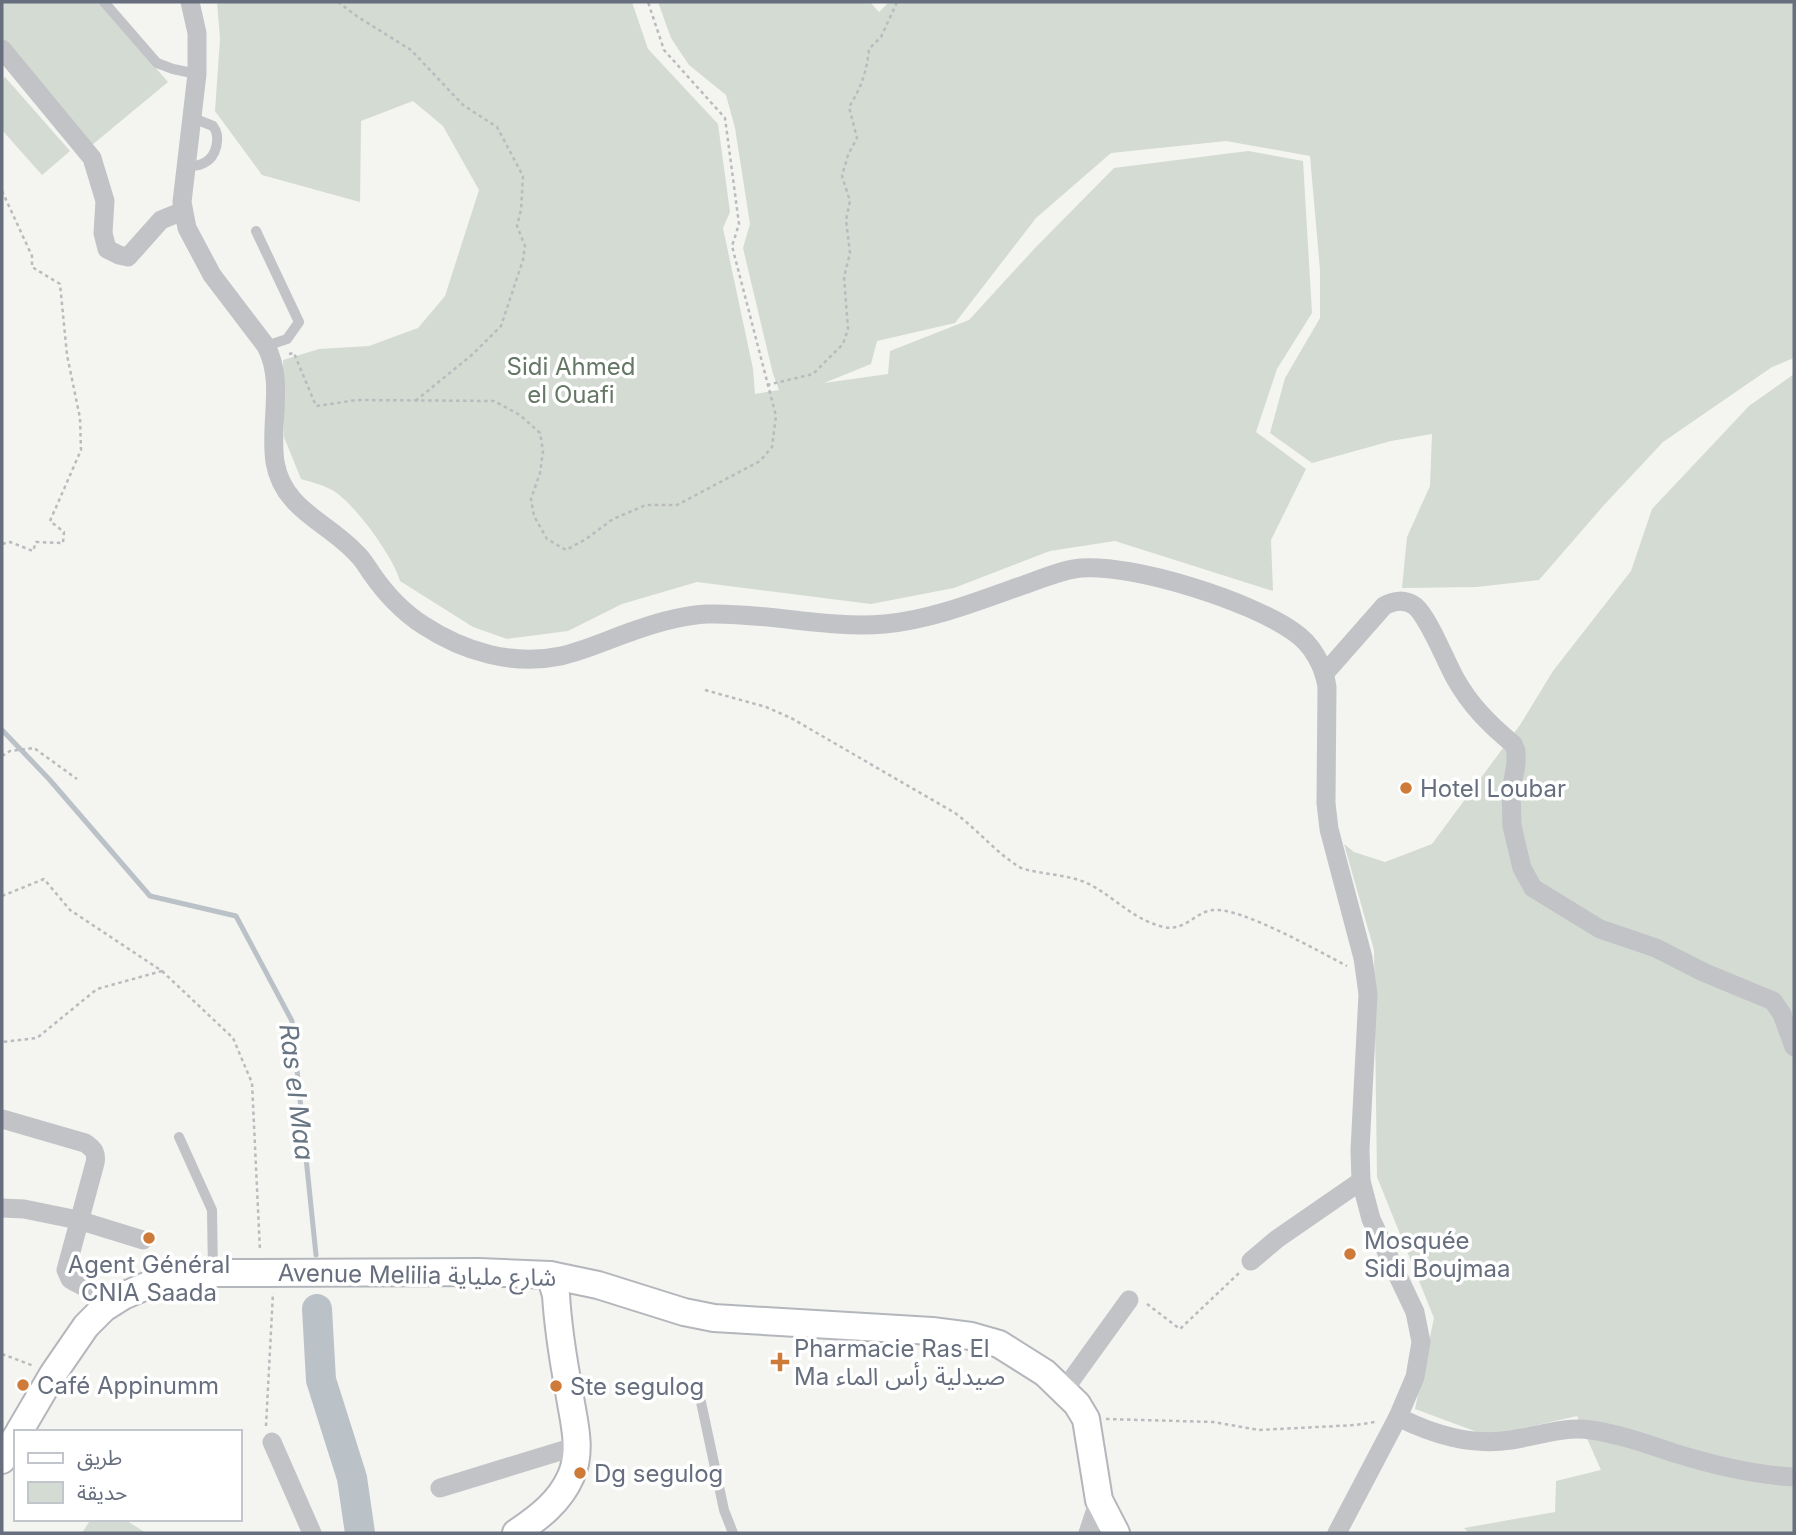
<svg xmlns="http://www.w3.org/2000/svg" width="1796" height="1535" viewBox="0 0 1796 1535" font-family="Inter,'Noto Sans Arabic',sans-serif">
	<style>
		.green { fill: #d4dbd3 }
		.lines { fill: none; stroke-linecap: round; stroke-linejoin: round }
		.stream { stroke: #bac1c7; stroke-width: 5 }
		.river { stroke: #bac1c7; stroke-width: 30 }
		.secondary-casing { stroke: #b3b6bb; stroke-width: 30 }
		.path { stroke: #babbbe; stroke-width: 2.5; stroke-dasharray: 3.5 3.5; stroke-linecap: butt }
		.lane { stroke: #c1c3c6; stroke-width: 10 }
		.street { stroke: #c1c3c6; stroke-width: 19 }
		.secondary { stroke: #fff; stroke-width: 26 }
		.poi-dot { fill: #ce7a38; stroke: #fff; stroke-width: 2.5 }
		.labels { text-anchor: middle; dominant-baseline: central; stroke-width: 7; stroke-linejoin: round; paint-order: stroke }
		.park-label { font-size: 24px; fill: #657765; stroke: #fff }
		.poi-label { font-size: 24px; fill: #676f7f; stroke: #fff; text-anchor: start }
		.street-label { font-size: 24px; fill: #676f7f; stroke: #fff }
		.water-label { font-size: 26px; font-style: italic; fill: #687583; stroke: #fff }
	</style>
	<rect width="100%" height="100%" fill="#f4f4f1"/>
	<!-- green -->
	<g class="green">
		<path d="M2 2H98L168 82 92 145 2 41Z"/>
		<path d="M217 2H632L648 49 718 124 730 212 723 228 753 369 755 394 779 390 773 374 743 248 750 224 735 128 726 95 689 65 671 38 658 2H870L879 12 889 2H1794V358L1772 367 1663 442 1604 505 1539 580 1476 587 1402 588 1407 537 1430 486 1432 434 1391 441 1312 463 1270 433 1285 378 1320 318V270L1310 156 1226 141 1111 153 1036 218 955 323 877 341 871 364 824 383 888 374 890 351 969 320 1036 247 1114 168 1248 151 1303 161 1312 313 1277 369 1256 432 1306 469 1271 540 1273 591 1115 541 1050 551 954 588 871 604 697 582 622 604 568 631 507 639 473 627 400 581C394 558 354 502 332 490 323 485 311 482 301 479L284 437 283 360 319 349 369 346 418 328 445 296 479 190 443 126 413 101 361 121 360 202 262 175 215 111 220 39Z"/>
		<path d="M5 77 70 151 42 175 2 130V80Z"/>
		<path d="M1794 374V1533H1469L1464 1528 1555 1512 1556 1481 1601 1470 1577 1416 1488 1436 1415 1409 1434 1318 1377 1177 1374 950 1344 844 1354 852 1385 862 1432 844 1520 725 1553 671 1631 571 1652 509 1749 406Z"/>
		<path d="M91 1519H124L146 1533H82Z"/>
	</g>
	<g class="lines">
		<!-- stream -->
		<path class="stream" d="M2 730 49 779 150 896 236 916 292 1021 316 1255"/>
		<!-- river -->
		<path class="river" d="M317 1309 321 1380 352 1478 360 1533"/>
		<!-- secondary casing -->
		<g class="secondary-casing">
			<g id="secondary">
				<path d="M19 1432 53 1374 86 1326 104 1308 123 1296 153 1283 179 1278 217 1273H261L479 1272 550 1275 598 1285 684 1312 714 1318 932 1331 971 1336 999 1344 1045 1373 1077 1404 1086 1419 1099 1500 1116 1533"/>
				<path d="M2 1460 16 1437"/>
				<path d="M516 1533C538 1518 560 1502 571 1476 583 1449 573 1419 569 1391 563 1359 558 1327 556 1295L550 1275"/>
			</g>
		</g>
		<!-- path -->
		<g class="path">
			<path d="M338 2 358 17 411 50 463 105 497 127 523 176 521 210 517 226 525 246 523 260 501 326 473 354 414 402"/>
			<path d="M2 191 32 256V267L60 284 67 355 80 418 81 450 50 521 64 532 63 543 36 542 33 551 10 542 2 544"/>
			<path d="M289 354 294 353 316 406 357 400 494 401 520 415 540 433 543 451 540 473 531 499 534 516 547 539 566 550 586 539 613 519 646 505H677L760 461 772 447 776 416 732 246 739 224 725 118 664 50 648 2"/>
			<path d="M767 385 813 374 843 344 848 329 844 277 850 253 846 220 850 201 842 176 848 155 857 138 849 107C861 88 867 71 869 49L881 37 897 2"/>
			<path d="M705 690 766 707 791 718 955 813C978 830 996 853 1021 868 1043 875 1068 874 1089 884 1116 898 1133 920 1164 927 1184 932 1195 912 1213 910 1241 907 1320 952 1347 966"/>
			<path d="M2 756 10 751 34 748 77 779"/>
			<path d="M2 896 44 879 70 910 162 971 97 989 37 1038 2 1042"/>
			<path d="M162 971 233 1038 252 1083 260 1251"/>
			<path d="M1147 1304 1180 1329 1239 1273"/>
			<path d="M2 1354 34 1366"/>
			<path d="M1106 1419 1213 1422 1259 1430 1356 1425 1375 1422"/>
			<path d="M266 1426 273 1293"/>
		</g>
		<!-- lane -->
		<g class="lane">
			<path d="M104 2 157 63 173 69 197 74"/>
			<path d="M186 167C192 166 199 166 204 163 217 157 221 136 213 126L193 118"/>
			<path d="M256 231 299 322 287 339 266 346"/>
			<path d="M179 1137 212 1210 213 1273"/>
			<path d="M701 1402 724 1510 733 1533"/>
		</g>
		<!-- street -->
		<g class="street">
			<path d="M190 2 197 33V74L182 202 187 228 212 275 266 346C285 382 269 423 275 462 283 510 328 522 356 553 363 559 367 567 372 574 385 593 404 613 423 625 464 652 513 666 561 656 587 650 612 638 636 630 659 622 683 615 707 614 766 612 825 629 885 624 930 620 976 602 1018 587 1039 580 1060 570 1081 568 1134 564 1251 601 1294 632 1312 644 1324 666 1327 687L1326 803 1329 829 1363 958 1368 994 1360 1150 1361 1181 1371 1219 1415 1312 1421 1342 1415 1377 1398 1417 1337 1533"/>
			<path d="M2 49 92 158 105 201 103 233 107 249 119 255 128 257 161 220 183 211"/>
			<path d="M1325 673 1384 606C1394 600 1405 599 1415 606 1429 618 1445 660 1455 678 1470 705 1489 724 1513 744L1516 751V764L1511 792 1512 826 1522 868 1533 888 1600 929 1656 948 1703 972 1773 1001 1782 1014 1794 1047"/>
			<path d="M2 1119 85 1143C94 1149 97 1153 95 1163L66 1270 70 1279 75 1282 114 1302"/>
			<path d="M2 1208 24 1209 78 1220 143 1240"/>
			<path d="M1251 1261 1277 1239 1361 1181"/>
			<path d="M1064 1390 1129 1300"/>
			<path d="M1398 1417C1434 1435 1471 1446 1511 1440 1538 1436 1563 1426 1591 1430 1619 1434 1647 1444 1674 1453 1713 1465 1753 1475 1794 1477"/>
			<path d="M272 1442 312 1533"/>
			<path d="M440 1488 577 1446"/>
			<path d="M1088 1533 1099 1500"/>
		</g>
		<!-- secondary -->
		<use href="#secondary" class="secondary"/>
	</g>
	<!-- markers -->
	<g class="poi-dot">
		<circle cx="1406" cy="788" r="7"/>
		<circle cx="149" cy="1238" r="7"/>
		<circle cx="1350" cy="1254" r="7"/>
		<path d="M776.5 1351.5h7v7h7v7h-7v7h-7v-7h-7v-7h7z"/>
		<circle cx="23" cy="1385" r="7"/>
		<circle cx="556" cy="1386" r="7"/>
		<circle cx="580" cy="1473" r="7"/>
	</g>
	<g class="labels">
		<!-- park labels -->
		<g class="park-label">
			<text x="571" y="366">Sidi Ahmed<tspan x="571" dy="28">el Ouafi</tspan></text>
		</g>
		<!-- poi labels -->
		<g class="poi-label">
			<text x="1420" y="788">Hotel Loubar</text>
			<text x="1364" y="1240">Mosquée<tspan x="1364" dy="28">Sidi Boujmaa</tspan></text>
			<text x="149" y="1264" text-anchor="middle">Agent Général<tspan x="149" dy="28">CNIA Saada</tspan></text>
			<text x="794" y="1348">Pharmacie Ras El<tspan x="794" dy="28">Ma صيدلية رأس الماء</tspan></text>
			<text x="37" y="1385">Café Appinumm</text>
			<text x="570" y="1386">Ste segulog</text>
			<text x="594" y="1473">Dg segulog</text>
		</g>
		<!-- street labels -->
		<g class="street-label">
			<text transform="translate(417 1275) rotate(1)">Avenue Melilia شارع ملياية</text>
		</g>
		<!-- water labels -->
		<g class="water-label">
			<text transform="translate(297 1092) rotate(83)">Ras el Maa</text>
		</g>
	</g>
	<!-- border -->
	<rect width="1796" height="1535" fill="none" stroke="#676f7f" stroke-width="7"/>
	<!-- legend -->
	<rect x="14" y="1430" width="228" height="91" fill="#ffffff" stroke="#c2c5cc" stroke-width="2"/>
	<rect x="28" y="1453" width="35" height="10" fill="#ffffff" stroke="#c2c5cc" stroke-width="2"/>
	<text x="77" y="1465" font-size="21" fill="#676f7f">طريق</text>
	<rect x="28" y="1482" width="35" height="21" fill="#d4dbd3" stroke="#c2c5cc" stroke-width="2"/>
	<text x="77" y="1500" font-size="21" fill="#676f7f">حديقة</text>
</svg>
